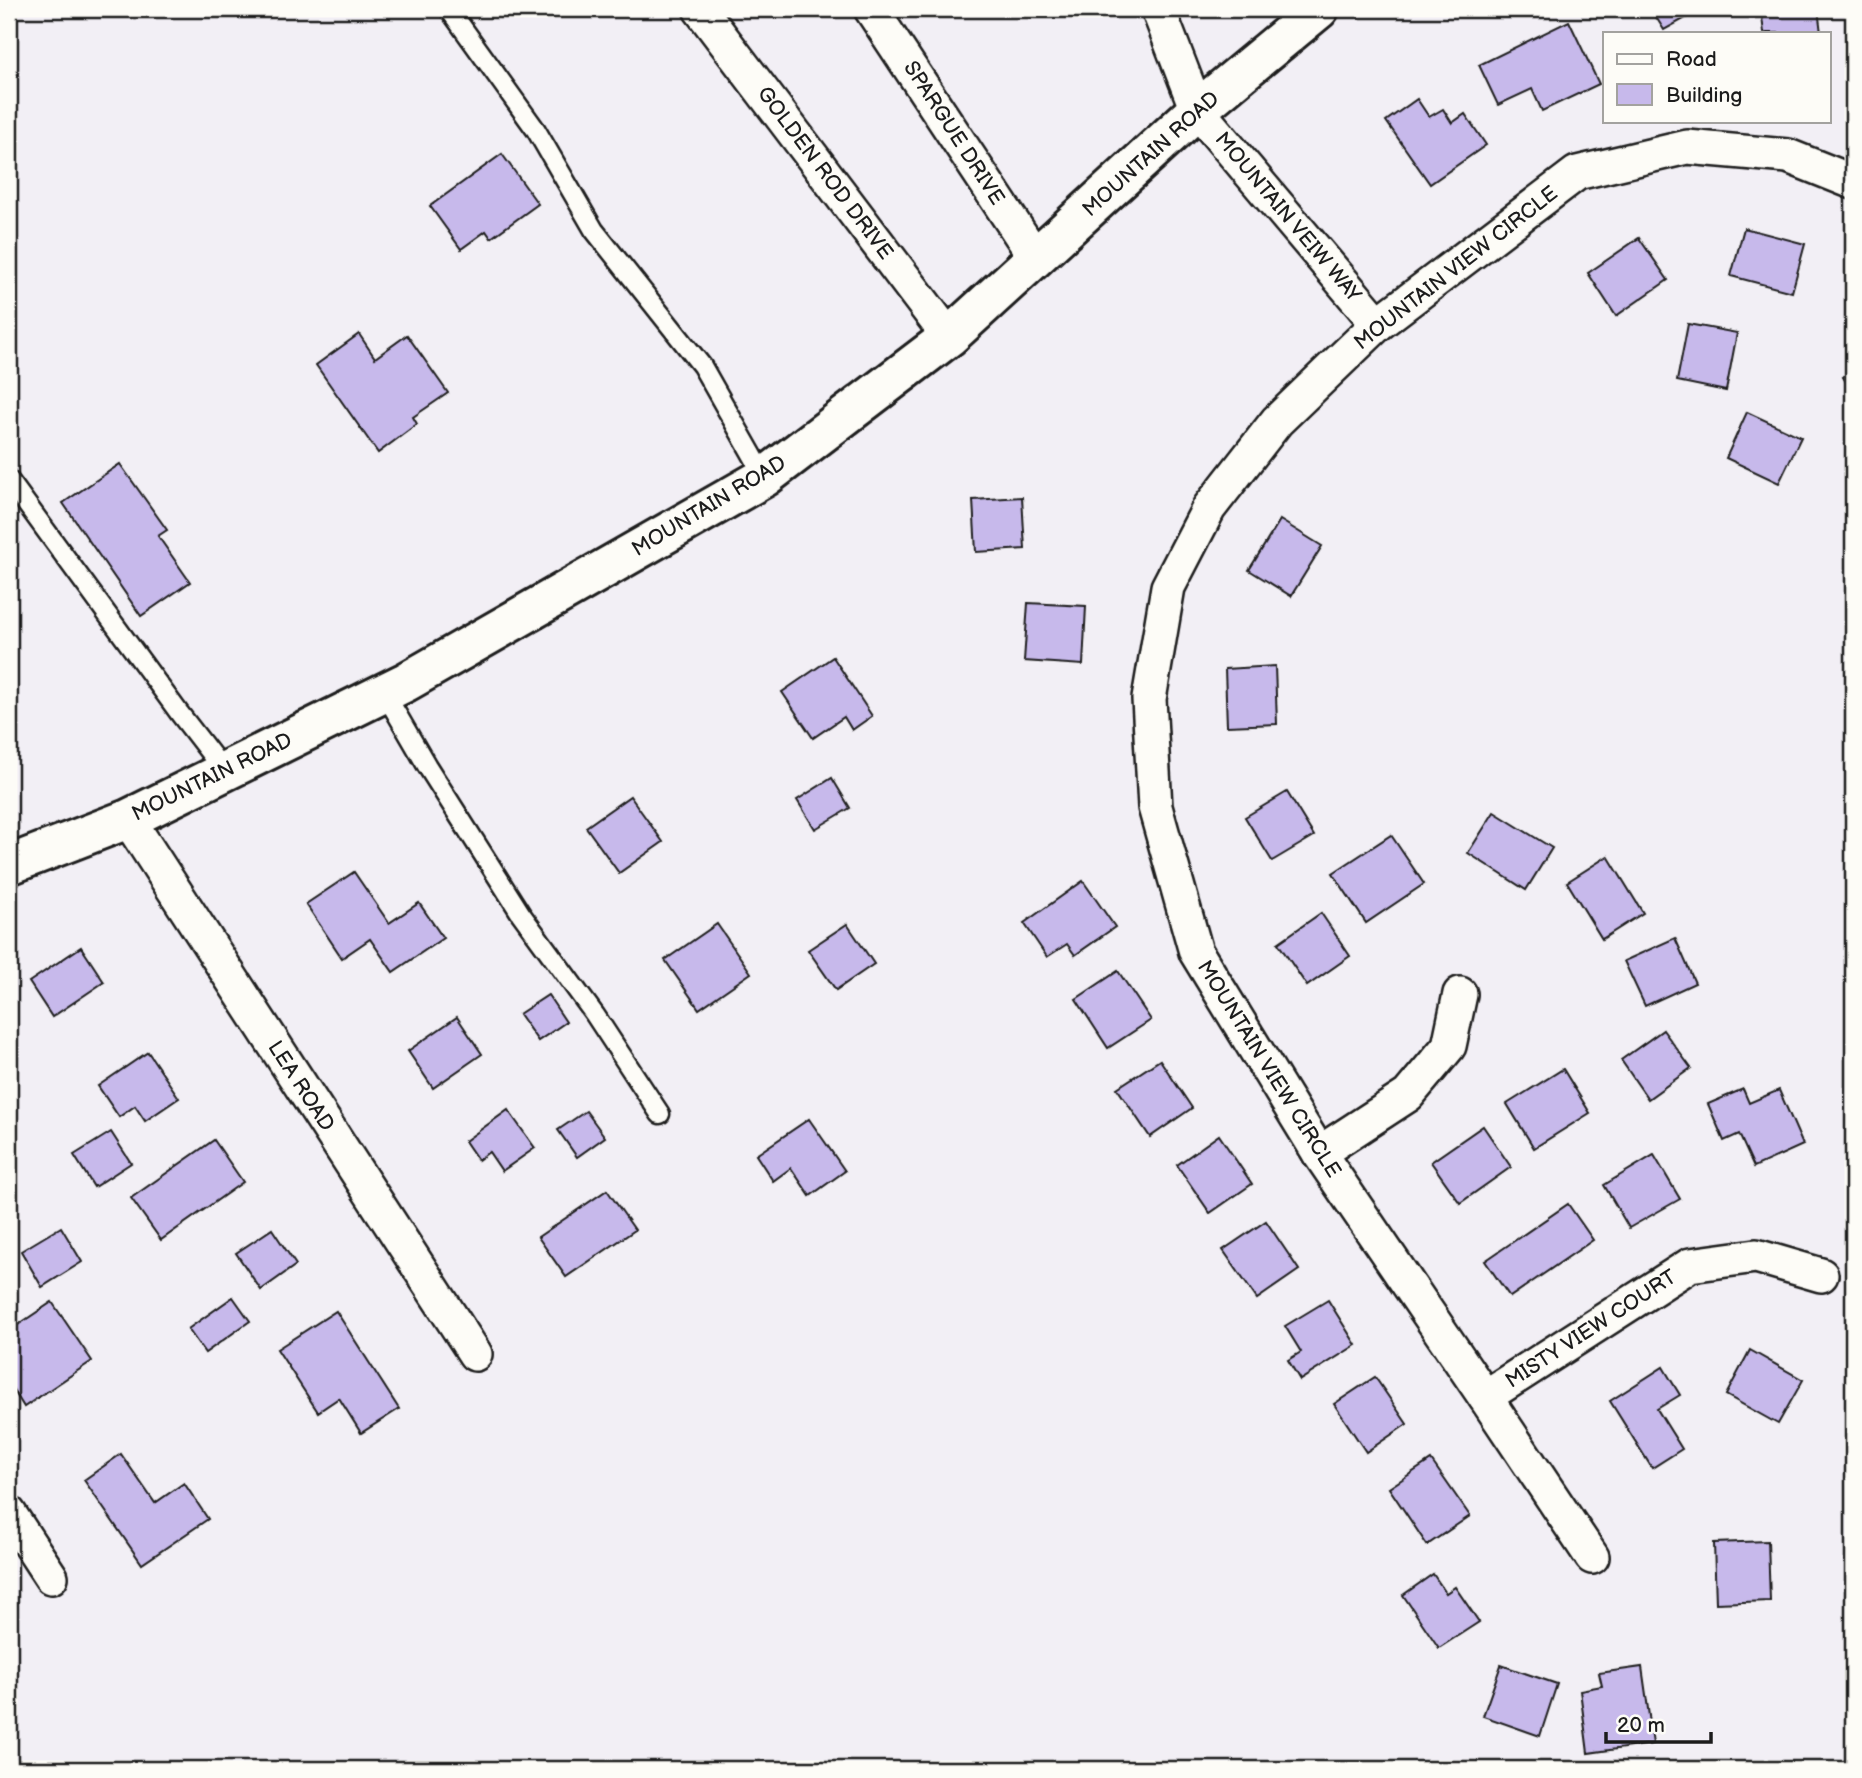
<svg xmlns="http://www.w3.org/2000/svg" width="1862" height="1778" viewBox="0 0 1862 1778" font-family="'Balsamiq Sans',sans-serif">
	<style>
		.building { fill: #c7b9eb; stroke: #1c1c1c; stroke-width: 2 }
		.lines { fill: none; stroke-linecap: round; stroke-linejoin: round }
		.service-casing { stroke: #1c1c1c; stroke-width: 23 }
		.minor-casing { stroke: #1c1c1c; stroke-width: 38 }
		.secondary-casing { stroke: #1c1c1c; stroke-width: 44 }
		.service { stroke: #fdfcf7; stroke-width: 18 }
		.minor { stroke: #fdfcf7; stroke-width: 33 }
		.secondary { stroke: #fdfcf7; stroke-width: 38 }
		.labels { text-anchor: middle; dominant-baseline: central; stroke-width: 5; stroke-linejoin: round; paint-order: stroke }
		.street-label { font-size: 21px; fill: #1c1c1c; stroke: #fdfcf7 }
	</style>
	<rect width="100%" height="100%" fill="#f2eff5"/>
	<filter id="ink" filterUnits="userSpaceOnUse"><feTurbulence type="fractalNoise" baseFrequency=".0143" numOctaves="2"/><feDisplacementMap in="SourceGraphic" scale="14" xChannelSelector="R" yChannelSelector="G"/><feConvolveMatrix kernelMatrix="1 2 1 2 8 2 1 2 1" color-interpolation-filters="sRGB"/></filter>
	<g filter="url(#ink)">
		<!-- building -->
		<g class="building">
			<path d="M1651 9H1702L1664 30Z"/>
			<path d="M1761 9H1818L1821 33H1764Z"/>
			<path d="M1569 21 1599 84 1542 111 1532 89 1498 105 1479 65Z"/>
			<path d="M1417 99 1429 117 1443 109 1452 123 1465 114 1486 145 1430 184 1386 121Z"/>
			<path d="M502 154 538 204 491 238 486 231 461 249 430 206Z"/>
			<path d="M1744 228 1805 244 1792 292 1731 276Z"/>
			<path d="M1639 238 1668 280 1616 316 1588 273Z"/>
			<path d="M1688 324 1737 333 1726 391 1677 381Z"/>
			<path d="M359 334 375 358 407 335 448 393 413 417 417 424 378 453 316 365Z"/>
			<path d="M1853 370V393L1843 377Z"/>
			<path d="M1747 412 1801 437 1779 483 1726 458Z"/>
			<path d="M120 464 167 530 158 536 190 582 141 616 63 503Z"/>
			<path d="M1022 497 1025 549 976 552 973 500Z"/>
			<path d="M1280 520 1322 546 1291 596 1249 570Z"/>
			<path d="M1028 603 1086 606 1083 665 1024 661Z"/>
			<path d="M833 657 872 716 852 730 844 717 813 738 782 692Z"/>
			<path d="M1275 666 1277 724 1227 726 1225 669Z"/>
			<path d="M832 778 850 808 815 829 797 800Z"/>
			<path d="M1287 792 1314 836 1272 861 1245 817Z"/>
			<path d="M630 796 663 842 619 873 586 827Z"/>
			<path d="M1494 812 1552 848 1526 890 1468 853Z"/>
			<path d="M1391 835 1424 884 1366 923 1333 873Z"/>
			<path d="M1608 856 1643 913 1602 939 1567 882Z"/>
			<path d="M354 872 389 923 419 903 443 938 393 972 370 939 342 958 306 904Z"/>
			<path d="M1083 881 1115 927 1075 955 1067 944 1047 957 1024 923Z"/>
			<path d="M1321 913 1350 956 1307 986 1278 943Z"/>
			<path d="M717 924 751 973 699 1009 665 960Z"/>
			<path d="M847 924 874 964 836 990 808 950Z"/>
			<path d="M1675 938 1695 983 1645 1006 1624 961Z"/>
			<path d="M81 947 104 982 52 1017 29 982Z"/>
			<path d="M1118 971 1151 1020 1108 1048 1076 999Z"/>
			<path d="M548 995 566 1022 538 1041 519 1014Z"/>
			<path d="M457 1017 482 1054 433 1088 408 1051Z"/>
			<path d="M1663 1030 1691 1068 1648 1099 1621 1060Z"/>
			<path d="M148 1052 179 1098 145 1121 135 1106 119 1117 98 1086Z"/>
			<path d="M1160 1060 1192 1108 1150 1137 1117 1088Z"/>
			<path d="M1563 1069 1590 1113 1534 1148 1507 1104Z"/>
			<path d="M1743 1089 1749 1103 1779 1090 1803 1145 1754 1167 1739 1134 1724 1141 1708 1104Z"/>
			<path d="M508 1110 535 1148 502 1171 489 1152 478 1160 465 1141Z"/>
			<path d="M586 1111 605 1137 577 1157 558 1130Z"/>
			<path d="M809 1119 845 1171 810 1196 791 1168 773 1181 756 1155Z"/>
			<path d="M1483 1126 1511 1167 1460 1203 1431 1162Z"/>
			<path d="M111 1132 131 1163 94 1187 74 1155Z"/>
			<path d="M1219 1135 1252 1184 1210 1213 1177 1165Z"/>
			<path d="M214 1140 243 1182 161 1240 131 1198Z"/>
			<path d="M1654 1155 1680 1199 1629 1228 1604 1185Z"/>
			<path d="M607 1190 635 1230 566 1277 538 1237Z"/>
			<path d="M1568 1204 1593 1240 1510 1297 1485 1261Z"/>
			<path d="M1266 1221 1299 1270 1257 1299 1223 1250Z"/>
			<path d="M61 1227 82 1262 42 1287 21 1251Z"/>
			<path d="M272 1229 296 1265 261 1290 236 1253Z"/>
			<path d="M233 1297 250 1321 205 1353 188 1329Z"/>
			<path d="M1328 1300 1356 1345 1300 1380 1288 1360 1301 1352 1285 1326Z"/>
			<path d="M52 1302 92 1361 24 1407 9 1383V1331Z"/>
			<path d="M336 1311 399 1409 361 1433 339 1398 318 1412 277 1349Z"/>
			<path d="M1750 1350 1803 1380 1778 1424 1726 1395Z"/>
			<path d="M1663 1367 1680 1395 1657 1409 1682 1449 1652 1468 1610 1401Z"/>
			<path d="M1375 1377 1407 1424 1366 1452 1334 1404Z"/>
			<path d="M121 1454 155 1503 184 1483 208 1519 142 1564 84 1480Z"/>
			<path d="M1431 1460 1470 1516 1427 1545 1389 1488Z"/>
			<path d="M1768 1541 1770 1601 1716 1603 1714 1543Z"/>
			<path d="M1433 1574 1446 1593 1455 1587 1479 1622 1439 1648 1403 1595Z"/>
			<path d="M1501 1665 1557 1684 1540 1736 1483 1716Z"/>
			<path d="M1642 1667 1653 1744 1588 1753 1580 1690 1602 1686 1599 1673Z"/>
		</g>
		<g class="lines">
			<!-- service casing -->
			<g class="service-casing">
				<g id="service">
					<path d="M449 9 536 130 594 230 702 366 765 477"/>
					<path d="M9 480 180 714 224 771"/>
					<path d="M384 692 427 766 521 914 595 1015 660 1114"/>
				</g>
			</g>
			<!-- minor casing -->
			<g class="minor-casing">
				<g id="minor">
					<path d="M700 9 949 337"/>
					<path d="M871 9 1036 258"/>
					<path d="M1158 9 1197 110 1378 324"/>
					<path d="M128 819 475 1354"/>
					<path d="M1319 1153 1408 1095 1449 1046 1460 994"/>
					<path d="M1485 1397 1690 1265 1756 1256 1821 1275"/>
					<path d="M9 1513 51 1577"/>
					<path d="M1592 1557 1485 1397 1319 1153 1196 952 1155 807 1149 699 1168 587 1209 508 1277 421 1378 324 1577 173 1687 147 1788 156 1853 182"/>
				</g>
			</g>
			<!-- secondary casing -->
			<g class="secondary-casing">
				<path id="secondary" d="M9 865 128 819 406 682 765 477 949 337 1197 110 1319 9"/>
			</g>
			<!-- service -->
			<use href="#service" class="service"/>
			<!-- minor -->
			<use href="#minor" class="minor"/>
			<!-- secondary -->
			<use href="#secondary" class="secondary"/>
		</g>
	</g>
	<g class="labels">
		<!-- street labels -->
		<g class="street-label">
			<text transform="translate(954 133) rotate(57)">SPARGUE DRIVE</text>
			<text transform="translate(1151 154) rotate(-42)">MOUNTAIN ROAD</text>
			<text transform="translate(825 173) rotate(53)">GOLDEN ROD DRIVE</text>
			<text transform="translate(1288 217) rotate(50)">MOUNTAIN VEIW WAY</text>
			<text transform="translate(1456 268) rotate(-38)">MOUNTAIN VIEW CIRCLE</text>
			<text transform="translate(709 506) rotate(-31)">MOUNTAIN ROAD</text>
			<text transform="translate(212 777) rotate(-26)">MOUNTAIN ROAD</text>
			<text transform="translate(1269 1069) rotate(58)">MOUNTAIN VIEW CIRCLE</text>
			<text transform="translate(301 1086) rotate(57)">LEA ROAD</text>
			<text transform="translate(1591 1329) rotate(-33)">MISTY VIEW COURT</text>
		</g>
	</g>
	<!-- margin -->
	<rect width="1862" height="1778" fill="none" stroke="#fdfcf7" stroke-width="35"/>
	<rect x="18" y="18" width="1827" height="1743" fill="none" stroke="#1c1c1c" stroke-width="2.5" filter="url(#ink)"/>
	<!-- legend -->
	<rect x="1603" y="32" width="228" height="91" fill="#fdfcf7" stroke="#a3a29f" stroke-width="2"/>
	<rect x="1617" y="54" width="35" height="10" fill="#fdfcf7" stroke="#a3a29f" stroke-width="2"/>
	<text x="1666" y="66" font-size="21" fill="#1c1c1c">Road</text>
	<rect x="1617" y="84" width="35" height="21" fill="#c7b9eb" stroke="#a3a29f" stroke-width="2"/>
	<text x="1666" y="102" font-size="21" fill="#1c1c1c">Building</text>
	<!-- scale -->
	<path d="M1606 1732v10h105v-10" fill="none" stroke="#1c1c1c" stroke-width="3.5"/>
	<text x="1617" y="1732" font-size="21" fill="#1c1c1c" stroke="#fdfcf7" stroke-width="5" paint-order="stroke">20 m</text>
</svg>
